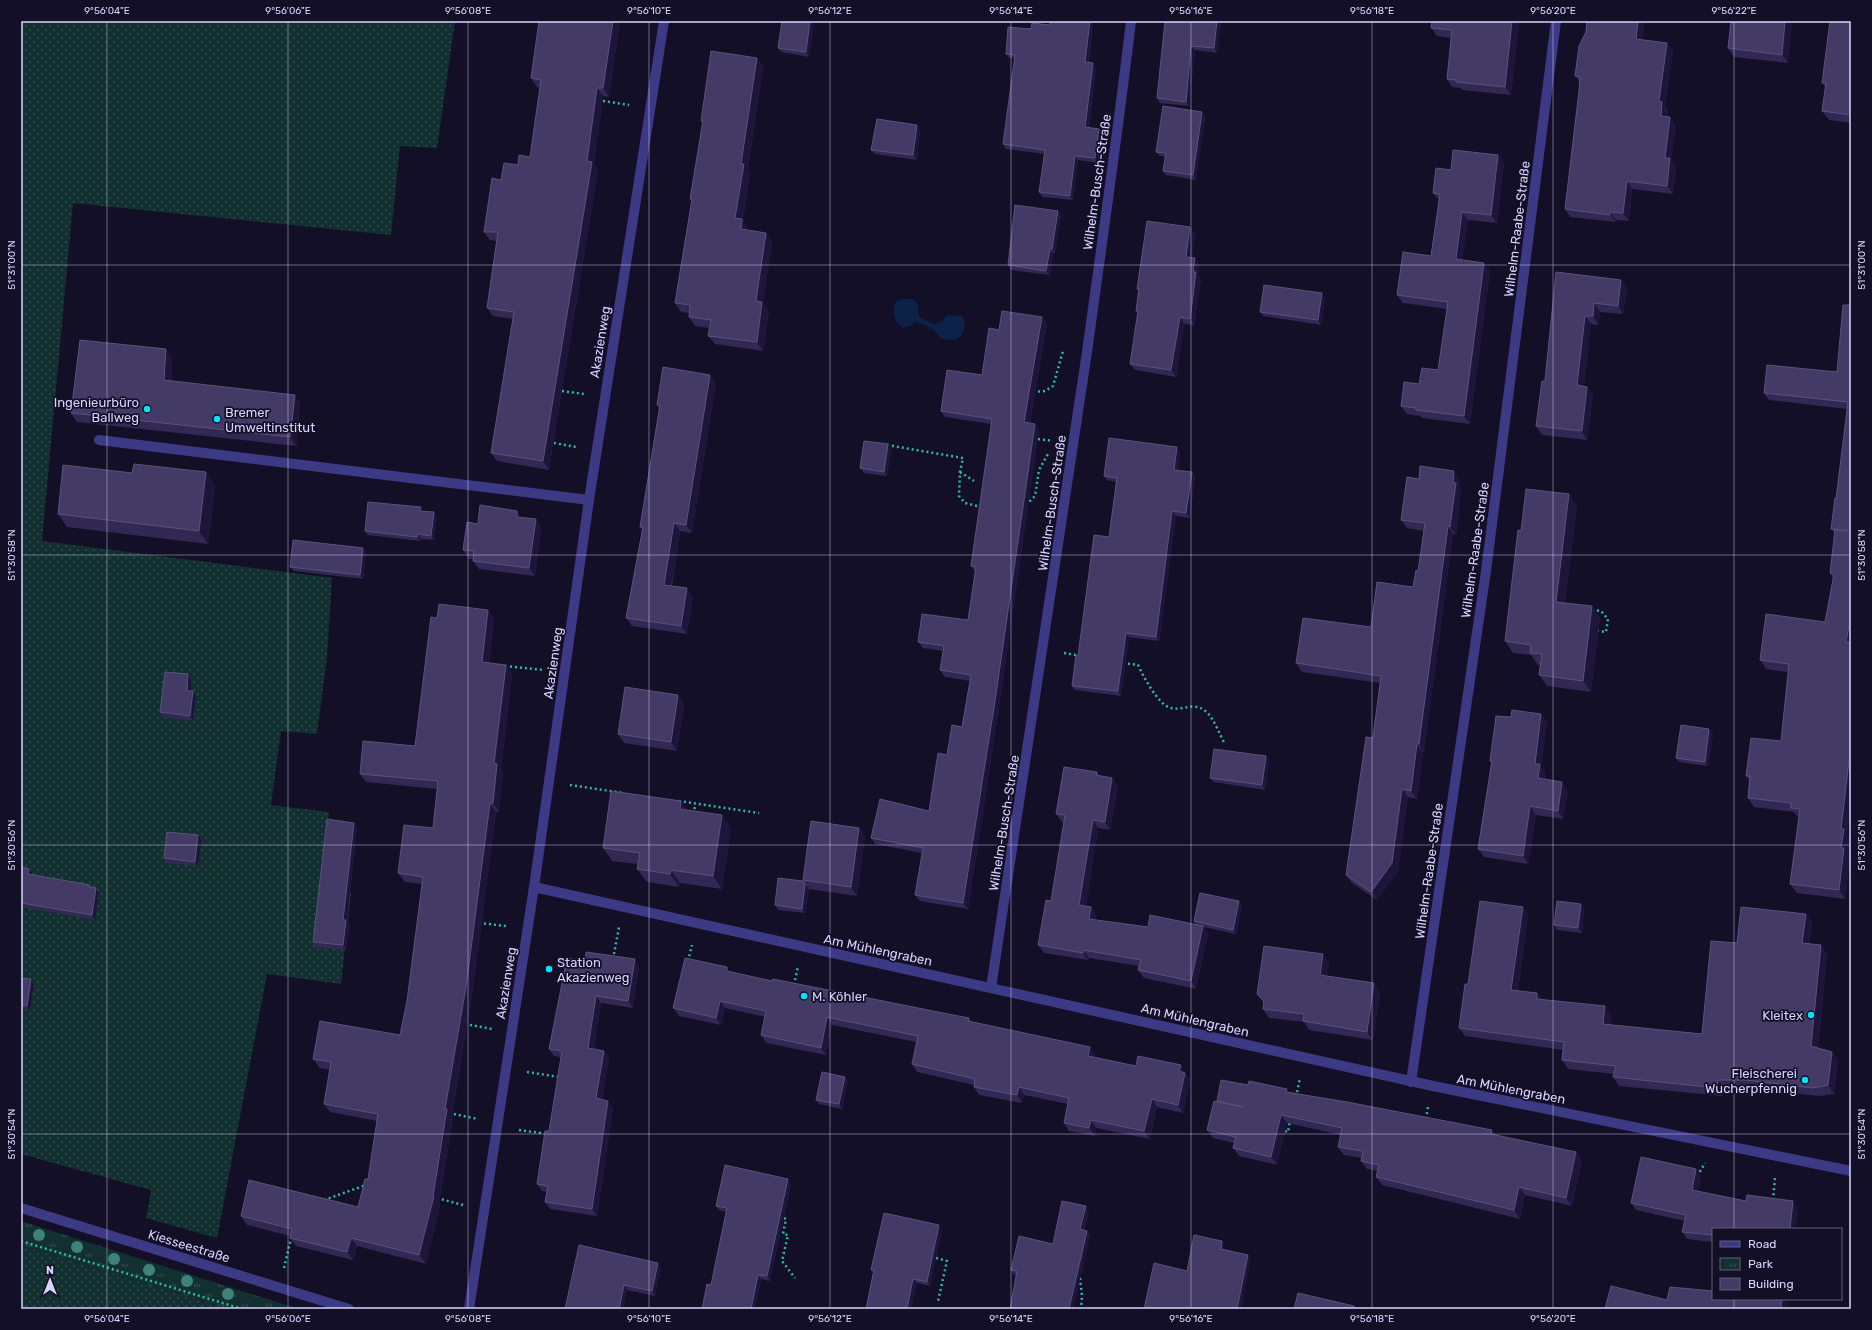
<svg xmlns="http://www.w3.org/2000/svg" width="1872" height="1330" viewBox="0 0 1872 1330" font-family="Rubik,sans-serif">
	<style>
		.grass { fill: url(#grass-dots) }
		.park { fill: url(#park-tufts) }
		.water { fill: #0c2248 }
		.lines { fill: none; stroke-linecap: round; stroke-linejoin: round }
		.path { stroke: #2fb8b0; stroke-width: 2.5; stroke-dasharray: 2 3; stroke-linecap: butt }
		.service { stroke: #3d3a85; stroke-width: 10 }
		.minor { stroke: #3d3a85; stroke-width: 10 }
		.tree { fill: #3d827b }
		.wall { fill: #312854 }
		.shaded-wall { fill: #1d163a }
		.building { fill: #433a66; stroke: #5a527e }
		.ticks { fill: none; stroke: #d9d4ff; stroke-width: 1; stroke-opacity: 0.45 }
		.poi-dot { fill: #00e5ff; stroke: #130f26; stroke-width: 1.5 }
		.labels { text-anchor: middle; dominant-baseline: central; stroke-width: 3.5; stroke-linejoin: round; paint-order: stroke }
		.street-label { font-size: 13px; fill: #d9d4ff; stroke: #130f26 }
		.poi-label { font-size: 13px; fill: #d9d4ff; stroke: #130f26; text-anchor: end }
		.neatline { fill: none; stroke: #d9d4ff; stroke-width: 1.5 }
		.ticks-label { font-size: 10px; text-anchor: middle; fill: #d9d4ff }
	</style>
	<defs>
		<pattern id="grass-dots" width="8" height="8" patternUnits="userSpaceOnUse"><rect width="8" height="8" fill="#12302f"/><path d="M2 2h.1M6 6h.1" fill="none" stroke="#344d4e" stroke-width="1.8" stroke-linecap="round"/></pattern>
		<pattern id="park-tufts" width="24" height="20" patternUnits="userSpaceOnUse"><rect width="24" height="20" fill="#12302f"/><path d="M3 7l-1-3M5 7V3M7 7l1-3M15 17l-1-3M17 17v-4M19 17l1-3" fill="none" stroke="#344d4e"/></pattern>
	</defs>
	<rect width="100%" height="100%" fill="#130f26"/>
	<!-- grass -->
	<g class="grass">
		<path d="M21 21H455L437 148 400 146 391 235 73 203 42 541 332 578 327 657 317 734 281 731 271 805 329 812 320 890 351 893 341 984 267 974 217 1238 146 1218 151 1190 21 1154Z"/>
		<path d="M21 1246 229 1309H21Z"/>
	</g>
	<!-- park -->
	<path class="park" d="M21 1221 299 1309H229L21 1246Z"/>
	<!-- water -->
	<path class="water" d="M901 299H912L918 304 919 317 934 324 939 323 948 315 962 316C968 324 964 335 956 340L940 339C935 328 928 326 916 322L910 326 903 328C894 322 892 313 895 303Z"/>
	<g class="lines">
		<!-- path -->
		<g class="path">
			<path d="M603 101 629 105"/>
			<path d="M562 391 584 394"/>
			<path d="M1033 392 1045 391 1053 386 1063 351"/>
			<path d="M1038 439 1053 441"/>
			<path d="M554 443 576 447"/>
			<path d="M887 445 963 458 960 472 959 496 965 503 981 507"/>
			<path d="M960 472 974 481"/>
			<path d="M1026 505 1035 496 1039 470 1049 452"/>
			<path d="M1592 610 1601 611 1608 619 1606 632 1598 631"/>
			<path d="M1064 653 1081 656"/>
			<path d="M1123 663 1138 665C1143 676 1159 706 1171 708 1183 711 1193 702 1204 710 1214 717 1219 734 1225 744"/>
			<path d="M505 666 544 670"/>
			<path d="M570 785 624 793"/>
			<path d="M679 801 759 813"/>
			<path d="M694 814 695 804"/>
			<path d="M479 923 506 926"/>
			<path d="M613 959 619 927"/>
			<path d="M688 961 692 945"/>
			<path d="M794 985 798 966"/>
			<path d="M465 1024 492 1029"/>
			<path d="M527 1072 559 1077"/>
			<path d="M1296 1097 1300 1078"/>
			<path d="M449 1113 478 1119"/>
			<path d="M1426 1119 1428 1106"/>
			<path d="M519 1130 548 1134"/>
			<path d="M1285 1131 1288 1132 1290 1121"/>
			<path d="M1697 1176 1705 1163"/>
			<path d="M437 1198 463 1205"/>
			<path d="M324 1200 366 1185"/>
			<path d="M1773 1200 1775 1177"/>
			<path d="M784 1218 786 1219 783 1234 788 1235 782 1261 795 1278"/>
			<path d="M21 1241 242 1309"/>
			<path d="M936 1258 947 1261 938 1301"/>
			<path d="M284 1268 291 1238"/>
			<path d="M1080 1278 1082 1296 1081 1309"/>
		</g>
		<!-- service -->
		<path class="service" d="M99 440 589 500"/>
		<!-- minor -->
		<g class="minor">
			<path d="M534 887 1433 1086 1851 1171"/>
			<path d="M991 988C1025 776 1057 564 1087 352 1102 242 1118 132 1131 21"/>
			<path d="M1411 1082 1486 571 1556 21"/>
			<path d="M21 1208 349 1309"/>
			<path d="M469 1309 534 887 589 500 664 21"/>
		</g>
	</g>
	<!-- trees -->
	<g class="tree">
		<circle cx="39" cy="1235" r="6"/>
		<circle cx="77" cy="1247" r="6"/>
		<circle cx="114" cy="1259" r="6"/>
		<circle cx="149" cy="1270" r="6"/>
		<circle cx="187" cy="1281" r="6"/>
		<circle cx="228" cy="1294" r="6"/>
	</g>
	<!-- wall -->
	<g class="wall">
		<path d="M620 21 609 97 603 96 594 164 598 170 549 470 497 461 491 453 513 319 493 316 487 308 497 241 490 240 484 232 501 180 518 165 530 157 540 87H537L531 78Z"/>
		<path d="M814 21 809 57 781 52 778 48Z"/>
		<path d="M1050 21H1093L1089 62 1096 68 1089 127 1099 129 1102 133 1098 163 1078 160 1073 200 1042 197 1039 192 1045 154 1006 149 1003 144 1015 59 1009 58 1006 54 1031 29 1050 25Z"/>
		<path d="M1165 21H1221L1217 53 1195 50 1189 106 1160 103 1157 98Z"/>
		<path d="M1519 21 1511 95 1462 90 1461 88 1452 87 1447 79 1451 38 1437 36 1431 28Z"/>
		<path d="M1587 21H1645L1642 40 1673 51 1665 106 1668 110 1667 117 1676 125 1671 159 1676 166 1673 194 1632 189 1629 221 1616 220V222L1570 217 1565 209 1579 91 1580 82 1575 76 1586 32Z"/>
		<path d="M1851 21V123L1829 120 1822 111 1826 87 1822 83Z"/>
		<path d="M1792 24 1788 63 1734 57 1728 48Z"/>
		<path d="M757 58 763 67 748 169 750 173 743 220 748 228V230L766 233 772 242 763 303 769 311 763 351 715 344 708 336 709 328 695 326 689 317V313L681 312 675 303 692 202 690 199 702 123 701 121Z"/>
		<path d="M1205 117 1196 180 1166 175 1163 171 1165 157 1160 156 1156 152Z"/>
		<path d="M920 129 917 160 875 154 871 150Z"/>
		<path d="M1498 155 1504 163 1497 223 1468 220 1462 260 1490 271 1470 424 1422 418 1420 416 1407 414 1401 406 1419 384 1438 370 1447 309 1403 303 1397 295 1431 256 1439 200 1433 193 1451 170Z"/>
		<path d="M1058 211 1061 215 1055 253H1053L1050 275 1011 270 1008 265Z"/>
		<path d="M1195 234 1192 257 1199 264 1198 275 1201 279 1194 325 1184 324 1176 377 1135 370 1130 364 1138 314 1136 311 1138 291 1137 289Z"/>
		<path d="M1556 272 1621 280 1627 289 1623 314 1600 312 1598 325 1591 324 1584 386 1587 387 1593 395 1587 440 1542 435 1536 426 1545 381Z"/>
		<path d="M1325 298 1321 325 1263 316 1260 312Z"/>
		<path d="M1851 305 1847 834 1850 838 1848 854 1850 857 1845 899 1797 893 1790 884 1799 817 1797 816 1794 812 1754 807 1748 798 1750 781 1746 776 1781 741 1788 672 1766 669 1760 660 1825 622 1833 578 1830 573 1835 534 1831 529 1836 499 1847 409 1769 400 1764 393 1837 372Z"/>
		<path d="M1042 317 1047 323 1030 423 1039 430 999 707 968 909 920 901 915 895 922 853 875 844 871 838 929 811 947 755 962 727 970 681 945 677 940 670 943 651 923 648 918 642 968 620 975 572 971 566 991 424 945 417 941 411 982 375 999 330Z"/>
		<path d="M172 357 171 381 300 403 296 446 77 422 71 413Z"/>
		<path d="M710 375 716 383 692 533 680 531 672 586 693 597 687 634 632 626 626 618 642 530 640 527 659 408 657 405Z"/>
		<path d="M888 444 891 448 887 476 864 473 860 468Z"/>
		<path d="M1180 452 1178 471 1195 476 1190 518 1176 516 1159 641 1129 637 1121 696 1075 690 1072 686 1078 656 1109 537 1116 482 1107 480 1104 476Z"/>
		<path d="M1419 479H1460L1459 487 1461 491 1456 535 1453 534 1424 752H1423L1417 799 1408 797 1398 871 1377 900 1352 883 1346 875 1373 738 1380 683 1302 672 1296 663 1371 627 1413 587 1418 571 1424 531 1407 528 1401 520Z"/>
		<path d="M215 485 208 544 67 527 58 514Z"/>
		<path d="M1577 505 1565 603 1592 606 1600 617 1591 692 1547 686 1539 675 1540 665H1538L1531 655 1513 653 1505 641 1521 531Z"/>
		<path d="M423 511 437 517 434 540 421 539 420 541 368 535 365 531Z"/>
		<path d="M522 518 541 528 535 576 479 569 473 561V559H469L463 550 478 524Z"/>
		<path d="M366 552 363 579 294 571 290 567Z"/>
		<path d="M437 618 494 619 489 663 506 665 512 674 501 769 503 772 499 812H496L472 996 452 1116 453 1118 439 1203 440 1205 426 1264 357 1246 353 1260 296 1246 290 1238V1236L247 1225 241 1216 358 1207 368 1179 377 1121 330 1112 324 1104 330 1070 320 1068 313 1059 400 1035 407 1001 422 884 405 882 398 873 433 828 437 789 366 782 360 774 415 746Z"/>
		<path d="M191 679V691H193L196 696 193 721 163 717 160 712Z"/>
		<path d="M678 695 684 704 677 751 624 743 618 734Z"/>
		<path d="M1541 714 1547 722 1541 766 1545 772V779L1568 790 1563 819 1536 815 1528 864 1484 857 1478 849 1491 762 1490 761 1511 717Z"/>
		<path d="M1709 729 1713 734 1708 766 1679 762 1676 758Z"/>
		<path d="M1266 756 1269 761 1265 790 1214 782 1210 778Z"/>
		<path d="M1097 772 1099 776 1112 778 1118 786 1110 830 1098 828 1086 906 1091 907 1096 915 1095 920 1148 927 1196 925 1194 921 1242 906 1236 934 1204 927 1208 933 1196 989 1144 978 1138 970 1139 966 1089 958 1088 960 1044 953 1038 945 1051 901 1064 822H1062L1056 814Z"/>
		<path d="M681 801 687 810 722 815 731 828 722 889 680 883 679 887 647 882 637 869 638 864 612 861 603 848Z"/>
		<path d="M357 827 347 920 350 925 346 950 316 947 313 942Z"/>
		<path d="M859 828 865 837 857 896 809 889 805 913 778 910 775 905 803 881V880Z"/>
		<path d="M202 840 198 866 167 863 164 858Z"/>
		<path d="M21 867 32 873V875L92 888 99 893 95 920 21 907Z"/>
		<path d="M1584 908 1582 933 1557 930 1554 925Z"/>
		<path d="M1806 914 1812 923 1809 944 1827 953 1818 1048 1832 1052 1838 1060 1834 1094 1819 1096 1751 1089H1724L1723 1096 1619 1086 1613 1077 1614 1074 1568 1069 1562 1060 1563 1050 1465 1036 1459 1028 1468 984 1528 915 1518 991 1537 993 1542 999 1611 1015 1610 1025 1702 1034 1737 943Z"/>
		<path d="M585 961 639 966 633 1008 601 1003 594 1049 604 1051 609 1058 602 1100 613 1108 597 1216 550 1209 545 1202 547 1192 542 1191 537 1184 549 1131 561 1057 554 1056 549 1049Z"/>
		<path d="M1329 963 1327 976 1380 992 1373 1040 1309 1030 1304 1022 1269 1018 1263 1009 1264 1003 1257 994Z"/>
		<path d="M730 972 772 981 969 1018 971 1022 1090 1047 1095 1054V1057L1136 1066 1186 1073V1074L1190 1080 1183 1113 1157 1107 1150 1139 1096 1128 1095 1136 1069 1131 1064 1123 1068 1104 1024 1095 1022 1103 979 1095 974 1087V1085L917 1072 912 1064 916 1042 832 1025 826 1055 766 1043 761 1035 765 1017 725 1008 721 1025 679 1016 673 1008Z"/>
		<path d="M21 978 31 979 34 984 30 1010 21 1009Z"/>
		<path d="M845 1077 848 1081 842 1109 819 1104 816 1100Z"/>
		<path d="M1289 1092 1495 1135 1582 1160 1572 1206 1525 1195 1520 1219 1382 1185 1376 1177 1378 1171 1367 1169 1361 1161 1362 1158 1344 1155 1338 1147 1341 1135 1287 1123 1277 1165 1239 1156 1233 1148 1234 1143 1213 1138 1207 1130 1217 1101Z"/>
		<path d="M1701 1176 1698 1192 1746 1201 1798 1208 1713 1229V1242L1687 1239 1682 1232 1685 1221 1636 1210 1631 1203Z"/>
		<path d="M791 1184 770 1281 761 1279 755 1309H702L711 1285 726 1212 719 1210 716 1206Z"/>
		<path d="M1089 1211 1084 1230 1090 1235 1073 1309H1010L1017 1275H1014L1011 1270 1053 1244Z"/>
		<path d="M942 1229 930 1286 917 1283 911 1309H866L873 1272 871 1270Z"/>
		<path d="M661 1268 655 1296 627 1290 623 1309H565Z"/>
	</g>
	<!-- shaded-wall -->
	<g class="shaded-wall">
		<path d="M613 21H620L609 97 603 88Z"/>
		<path d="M810 21H814L809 57 806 52Z"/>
		<path d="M1090 21H1093L1088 66 1085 62Z"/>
		<path d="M1217 21H1221L1217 53 1214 48Z"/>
		<path d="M1512 21H1519L1511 95 1505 87Z"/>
		<path d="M1638 21H1645L1641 47 1636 39Z"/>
		<path d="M1785 21H1790L1792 24 1788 63 1782 55Z"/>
		<path d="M1667 43 1673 51 1665 106 1668 110 1666 124 1661 116 1659 101Z"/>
		<path d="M1191 46 1195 50 1189 106 1186 102Z"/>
		<path d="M757 58 763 67 748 169 750 173 743 220 748 228 747 238 741 229 735 218 741 164Z"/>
		<path d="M1093 63 1096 68 1088 131 1085 127Z"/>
		<path d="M597 88 603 96 594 164 598 170 549 470 543 461Z"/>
		<path d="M1202 112 1205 117 1196 180 1193 175Z"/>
		<path d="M1670 117 1676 125 1671 159 1676 166 1673 194 1667 186 1665 158Z"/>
		<path d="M917 125 920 129 917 160 913 155Z"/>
		<path d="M1099 129 1102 133 1098 163 1095 158Z"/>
		<path d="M1498 155 1504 163 1497 223 1491 215Z"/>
		<path d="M1075 156 1078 160 1073 200 1070 196Z"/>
		<path d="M1627 181 1632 189 1629 221 1623 213Z"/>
		<path d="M1058 211 1061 215 1055 253 1052 249Z"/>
		<path d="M1462 212 1468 220 1461 268 1456 259Z"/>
		<path d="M1610 212 1616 220V222L1610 215Z"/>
		<path d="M1190 227 1195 234 1191 263 1186 257Z"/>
		<path d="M766 233 772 242 763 303 769 311 763 351 757 342 756 301Z"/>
		<path d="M1050 249 1053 253 1050 275 1046 271Z"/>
		<path d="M1195 258 1199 264 1198 275 1201 279 1194 325 1190 319 1193 272Z"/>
		<path d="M1484 263 1490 271 1470 424 1464 416Z"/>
		<path d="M1621 280 1627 289 1623 314 1618 306Z"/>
		<path d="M1322 293 1325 298 1321 325 1318 320Z"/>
		<path d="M1594 303 1600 312 1598 325 1593 316Z"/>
		<path d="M1585 316 1591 324 1583 394 1577 385Z"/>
		<path d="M1042 317 1047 323 1029 429 1024 422Z"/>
		<path d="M1180 317 1184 324 1176 377 1171 370Z"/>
		<path d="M166 349 172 357 170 389 164 380Z"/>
		<path d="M710 375 716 383 692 533 686 525Z"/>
		<path d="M1587 387 1593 395 1587 440 1582 431Z"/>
		<path d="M295 395 300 403 296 446 290 437Z"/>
		<path d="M1035 424 1039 430 999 707 968 909 963 903Z"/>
		<path d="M888 444 891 448 887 476 884 472Z"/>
		<path d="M1177 447 1180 452 1177 475 1174 470Z"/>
		<path d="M1454 471 1460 479 1459 487 1461 491 1456 535 1450 527 1453 483Z"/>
		<path d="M206 472 215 485 208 544 199 531Z"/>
		<path d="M1192 472 1195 476 1190 518 1186 513Z"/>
		<path d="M1569 494 1577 505 1564 613 1556 602Z"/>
		<path d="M517 511 523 519 517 517Z"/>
		<path d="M1172 511 1176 516 1159 641 1156 637Z"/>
		<path d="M434 512 437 517 434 540 431 536Z"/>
		<path d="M536 519 541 528 535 576 529 568Z"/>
		<path d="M674 523 680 531 670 593 664 585Z"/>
		<path d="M1448 526 1453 534 1424 752 1419 744Z"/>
		<path d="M418 534 421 539 420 541 417 537Z"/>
		<path d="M363 548 366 552 363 579 360 575Z"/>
		<path d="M687 588 693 597 687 634 681 626Z"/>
		<path d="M1592 606 1600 617 1591 692 1583 681Z"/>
		<path d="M488 610 494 619 488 671 482 662Z"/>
		<path d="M1851 616V648L1846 642Z"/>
		<path d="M1126 633 1129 637 1121 696 1118 691Z"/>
		<path d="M506 665 512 674 501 769 503 772 499 812 493 803 494 763Z"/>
		<path d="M188 674 191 679V695L187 691Z"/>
		<path d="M193 691 196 696 193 721 190 716Z"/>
		<path d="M678 695 684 704 677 751 671 742Z"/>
		<path d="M1541 714 1547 722 1541 766 1545 772 1544 786 1538 778 1535 764Z"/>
		<path d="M1709 729 1713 734 1708 766 1705 762Z"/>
		<path d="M1417 744 1423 752 1417 799 1411 791Z"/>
		<path d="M1851 744V804L1847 834 1850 838 1848 854 1850 857 1845 899 1839 890 1841 848V829Z"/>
		<path d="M1266 756 1269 761 1265 790 1262 785Z"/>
		<path d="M1112 778 1118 786 1110 830 1105 822Z"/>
		<path d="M1562 782 1568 790 1563 819 1558 811Z"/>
		<path d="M1402 789 1408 797 1398 871 1377 900 1371 892Z"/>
		<path d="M681 801 690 814 680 809Z"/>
		<path d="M490 803 496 812 472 996 452 1116 453 1118 439 1203 440 1205 426 1264 419 1255 433 1196Z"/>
		<path d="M1530 806 1536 815 1528 864 1523 856Z"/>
		<path d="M722 815 731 828 722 889 713 876Z"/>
		<path d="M1093 820 1098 828 1085 913 1079 905Z"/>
		<path d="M354 823 357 827 347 920 350 925 346 950 343 945V920Z"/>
		<path d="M859 828 865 837 857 896 851 887Z"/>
		<path d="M198 835 202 840 198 866 195 862Z"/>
		<path d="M29 869 32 873 31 878 28 874Z"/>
		<path d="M671 870 680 883 679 887 670 874Z"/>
		<path d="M805 884 809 889 805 913 802 909Z"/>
		<path d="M96 888 99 893 95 920 92 915Z"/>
		<path d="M1239 901 1242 906 1236 934 1233 930Z"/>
		<path d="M1581 904 1584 908 1582 933 1578 928Z"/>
		<path d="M1091 907 1096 915 1094 926 1089 919Z"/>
		<path d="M1523 907 1528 915 1517 998 1511 990Z"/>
		<path d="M1806 914 1812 923 1808 951 1802 943Z"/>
		<path d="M1203 926 1208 933 1196 989 1191 981Z"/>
		<path d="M1821 945 1827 953 1817 1054 1811 1046Z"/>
		<path d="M1083 950 1089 958 1088 960 1083 953Z"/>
		<path d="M1323 954 1329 963 1326 983 1320 975Z"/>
		<path d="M635 959 639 966 633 1008 628 1001Z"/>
		<path d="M727 967 732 975 727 971Z"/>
		<path d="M31 979 34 984 30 1010 27 1006Z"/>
		<path d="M1374 983 1380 992 1373 1040 1367 1032Z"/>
		<path d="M1537 993 1543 1002 1537 999Z"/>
		<path d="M596 996 601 1003 593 1055 588 1048Z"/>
		<path d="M720 1001 725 1008 721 1025 716 1018Z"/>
		<path d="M1605 1006 1611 1015 1609 1032 1603 1024Z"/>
		<path d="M827 1017 832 1025 826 1055 821 1048Z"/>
		<path d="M1090 1047 1095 1054 1093 1064 1088 1056Z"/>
		<path d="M604 1051 609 1058 601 1105 596 1098Z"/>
		<path d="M1832 1052 1838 1060 1834 1094 1828 1085Z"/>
		<path d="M1181 1065 1186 1073V1074L1190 1080 1183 1113 1178 1105 1179 1071Z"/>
		<path d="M845 1077 848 1081 842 1109 839 1104Z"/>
		<path d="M1718 1080 1724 1089 1723 1096 1717 1088Z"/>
		<path d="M1019 1087 1024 1095 1022 1103 1017 1095Z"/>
		<path d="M1152 1099 1157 1107 1150 1139 1144 1131Z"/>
		<path d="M608 1101 613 1108 597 1216 592 1209Z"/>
		<path d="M1281 1115 1287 1123 1277 1165 1271 1157Z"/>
		<path d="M1091 1120 1096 1128 1095 1136 1089 1128Z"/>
		<path d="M1492 1130 1497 1139 1491 1134Z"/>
		<path d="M1576 1152 1582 1160 1572 1206 1566 1198Z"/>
		<path d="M1696 1169 1701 1176 1697 1197 1692 1190Z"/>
		<path d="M788 1179 791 1184 770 1281 767 1276Z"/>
		<path d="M1519 1187 1525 1195 1520 1219 1514 1210Z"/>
		<path d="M1793 1201 1798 1208 1796 1229H1790Z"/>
		<path d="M1086 1206 1089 1211 1083 1234 1080 1229Z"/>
		<path d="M939 1225 942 1229 930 1286 927 1282Z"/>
		<path d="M1087 1231 1090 1235 1073 1309H1069Z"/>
		<path d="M351 1238 357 1246 353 1260 347 1252Z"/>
		<path d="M1222 1241 1225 1245 1224 1253 1221 1249Z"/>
		<path d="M1248 1255 1251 1260 1241 1309H1237Z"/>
		<path d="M658 1263 661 1268 655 1296 652 1291Z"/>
		<path d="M758 1275 761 1279 755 1309H751Z"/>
		<path d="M913 1279 917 1283 911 1309H907Z"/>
		<path d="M624 1285 627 1290 623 1309H619Z"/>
		<path d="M1782 1299H1788L1787 1309H1781Z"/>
	</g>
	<!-- building -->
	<g class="building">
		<path d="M539 21H613L603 88H597L587 161 592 162 543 461 491 453 514 312 487 308 498 232H484L492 178 501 180 504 163 518 165 519 155 530 157 541 80 531 78Z"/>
		<path d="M782 21H810L806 52 778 48Z"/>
		<path d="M1050 21H1090L1085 62 1093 63 1085 127 1099 129 1095 158 1075 156 1070 196 1039 192 1045 150 1003 144 1015 55 1006 54 1008 27 1031 29 1032 23 1050 25Z"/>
		<path d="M1165 21H1217L1214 48 1191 46 1186 102 1157 98Z"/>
		<path d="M1432 21H1512L1505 87 1456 82V80L1447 79 1452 30 1431 28Z"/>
		<path d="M1587 21H1638L1636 39 1667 43 1659 101 1662 102 1661 116 1670 117 1665 158H1670L1667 186 1627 181 1623 213 1610 212V215L1565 209 1579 91 1580 77 1575 76 1579 46 1586 32Z"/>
		<path d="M1731 21H1785L1782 55 1728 48Z"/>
		<path d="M1830 21H1851V115L1822 111 1826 83H1822Z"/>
		<path d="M711 51 757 58 741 164H744L735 218 742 219 741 229 766 233 756 301 762 302 757 342 708 336 711 320 689 317 690 305 675 303 692 199H690L703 121H701Z"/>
		<path d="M1163 106 1202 112 1193 175 1163 171 1166 153 1156 152Z"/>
		<path d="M877 119 917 125 913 155 871 150Z"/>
		<path d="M1453 150 1498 155 1491 215 1462 212 1456 259 1484 263 1464 416 1416 410V408L1401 406 1404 382 1419 384 1422 368 1438 370 1448 302 1397 295 1403 252 1431 256 1440 194 1433 193 1436 168 1451 170Z"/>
		<path d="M1015 205 1058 211 1052 249H1050L1046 271 1008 265Z"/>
		<path d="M1147 221 1190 227 1186 257 1195 258 1193 272H1196L1190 319 1180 317 1171 370 1130 364 1138 311H1136L1139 289H1137Z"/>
		<path d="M1556 272 1621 280 1618 306 1594 303 1593 316H1585L1577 385 1587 387 1582 431 1536 426 1542 381H1545Z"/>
		<path d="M1264 285 1322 293 1318 320 1260 312Z"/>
		<path d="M1843 305H1851V531L1831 529 1835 498 1836 499 1848 402 1764 393 1767 365 1837 372Z"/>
		<path d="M1002 311 1042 317 1024 422 1035 424 995 701 963 903 915 895 923 848 871 838 880 799 929 811 938 753 947 755 952 725 962 727 971 675 940 670 944 646 918 642 922 614 968 620 976 567 971 566 992 419 941 411 947 370 982 375 989 328 999 330Z"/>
		<path d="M80 340 166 349 164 380 295 395 290 437 71 413Z"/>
		<path d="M663 367 710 375 686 525 674 523 664 585 687 588 681 626 626 618 643 527H640L660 405H657Z"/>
		<path d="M1109 438 1177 447 1174 470 1192 472 1186 513 1172 511 1156 637 1126 633 1118 691 1072 686 1076 655 1078 656 1094 535 1109 537 1117 478 1104 476Z"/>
		<path d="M864 441 888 444 884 472 860 468Z"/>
		<path d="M134 464 206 472 199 531 58 514 63 465 132 473Z"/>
		<path d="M1420 466 1454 471 1453 483H1456L1450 527 1448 526 1419 744H1417L1411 791 1402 789 1392 863 1371 892 1346 875 1366 737 1373 738 1381 676 1296 663 1303 618 1371 627 1377 582 1413 587 1416 570 1418 571 1425 523 1401 520 1407 477 1419 479Z"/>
		<path d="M1526 489 1569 494 1556 602 1592 606 1583 681 1539 675 1542 654 1530 653 1531 645 1505 641 1518 530 1521 531Z"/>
		<path d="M368 502 421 507 420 511 434 512 431 536 418 534 417 537 365 531Z"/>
		<path d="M480 505 517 511V517L536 519 529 568 473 561 474 551 463 550 467 522 478 524Z"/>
		<path d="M1835 530 1851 531V616L1846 642H1851V744L1841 829H1844L1841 848H1844L1839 890 1790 884 1800 809 1791 808V803L1748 798 1750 776H1746L1751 738 1781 741 1789 664 1760 660 1766 614 1825 622 1834 574 1830 573Z"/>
		<path d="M293 540 363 548 360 575 290 567Z"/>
		<path d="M439 604 488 610 482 662 506 665 494 763 497 764 493 803H490L466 987 445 1109H447L433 1196H434L419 1255 351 1238 347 1252 290 1238 292 1229 241 1216 249 1180 358 1207 365 1179H368L378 1114 324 1104 331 1062 313 1059 320 1021 400 1035 407 1001 423 877 398 873 404 825 433 828 438 781 360 774 363 741 415 746 431 617 437 618Z"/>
		<path d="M165 672 188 674 187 691H193L190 716 160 712Z"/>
		<path d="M625 687 678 695 671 742 618 734Z"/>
		<path d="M1512 710 1541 714 1535 764H1540L1538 778 1562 782 1558 811 1530 806 1523 856 1478 849 1492 761H1490L1496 716 1511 717Z"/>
		<path d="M1681 725 1709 729 1705 762 1676 758Z"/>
		<path d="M1214 749 1266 756 1262 785 1210 778Z"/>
		<path d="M1064 767 1097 772 1096 775 1112 778 1105 822 1093 820 1079 905 1091 907 1089 919 1148 927 1150 915 1203 926 1191 981 1138 970 1141 960 1083 950V953L1038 945 1046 900 1051 901 1065 815 1056 814Z"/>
		<path d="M611 791 681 801 680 809 722 815 713 876 671 870 670 874 637 869 640 853 603 848Z"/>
		<path d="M327 819 354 823 343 920H346L343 945 313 942Z"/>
		<path d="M811 821 859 828 851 887 803 880Z"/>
		<path d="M167 832 198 835 195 862 164 858Z"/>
		<path d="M21 867 29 869 28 874 90 885 89 887 96 888 92 915 21 903Z"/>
		<path d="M778 878 803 881 805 884 802 909 775 905Z"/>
		<path d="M1200 893 1239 901 1233 930 1194 921Z"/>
		<path d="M1480 901 1523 907 1511 990 1537 993V999L1605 1006 1603 1024 1702 1034 1711 941 1737 943 1741 907 1806 914 1802 943 1821 945 1811 1046 1832 1052 1828 1085 1813 1088 1745 1080H1718L1717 1088 1613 1077 1616 1066 1562 1060 1564 1042 1459 1028 1465 984H1468Z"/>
		<path d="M1557 901 1581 904 1578 928 1554 925Z"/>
		<path d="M1264 946 1323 954 1320 975 1374 983 1367 1032 1303 1021 1304 1014 1263 1009 1264 1001 1257 994Z"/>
		<path d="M586 952 635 959 628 1001 596 996 588 1048 604 1051 596 1098 608 1101 592 1209 545 1202 548 1186 537 1184 545 1131H549L562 1051 549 1049 567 958 585 961Z"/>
		<path d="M685 958 727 967V971L772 981 773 979 933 1011 969 1018 968 1021 1090 1047 1088 1056 1136 1066 1138 1056 1181 1065 1179 1071 1185 1073 1178 1105 1152 1099 1144 1131 1091 1120 1089 1128 1064 1123 1069 1098 1019 1087 1017 1095 974 1087 975 1079 912 1064 918 1036 827 1017 821 1048 761 1035 766 1011 720 1001 716 1018 673 1008Z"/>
		<path d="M21 978 31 979 27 1006 21 1005Z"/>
		<path d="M822 1072 845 1077 839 1104 816 1100Z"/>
		<path d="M1221 1080 1248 1085 1249 1081 1287 1089 1286 1092 1347 1102 1492 1130 1491 1134 1576 1152 1566 1198 1519 1187 1514 1210 1376 1177 1379 1165 1361 1161 1363 1151 1338 1147 1342 1128 1281 1115 1271 1157 1233 1148 1236 1137 1207 1130 1214 1101 1243 1107 1217 1101Z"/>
		<path d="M1641 1157 1696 1169 1692 1190 1746 1201 1747 1195 1793 1201 1790 1229H1713V1235L1682 1232 1686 1215 1631 1203Z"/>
		<path d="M725 1165 788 1179 767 1276 758 1275 751 1309H702L707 1284 711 1285 727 1208 716 1206Z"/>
		<path d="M1062 1201 1086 1206 1080 1229 1087 1231 1069 1309H1010L1017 1271 1011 1270 1019 1236 1053 1244Z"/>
		<path d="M884 1213 939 1225 927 1282 913 1279 907 1309H866L874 1270H871Z"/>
		<path d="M1194 1235 1222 1241 1221 1249 1248 1255 1237 1309H1144L1154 1263 1187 1271Z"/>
		<path d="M579 1245 658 1263 652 1291 624 1285 619 1309H565Z"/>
		<path d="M1611 1286 1667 1300 1670 1287 1713 1291V1299H1782L1781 1309H1605Z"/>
		<path d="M1298 1293 1354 1306V1309H1294Z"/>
	</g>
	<!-- ticks -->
	<path class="ticks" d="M107 21V1309M288 21V1309M468 21V1309M649 21V1309M830 21V1309M1011 21V1309M1191 21V1309M1372 21V1309M1553 21V1309M1734 21V1229M21 265H1851M21 555H1851M21 845H1851M21 1134H1851M1734 1299V1309"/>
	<!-- markers -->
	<g class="poi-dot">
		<circle cx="147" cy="409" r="4"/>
		<circle cx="217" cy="419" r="4"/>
		<circle cx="549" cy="969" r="4"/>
		<circle cx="804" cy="996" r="4"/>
		<circle cx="1811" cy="1015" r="4"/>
		<circle cx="1805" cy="1080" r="4"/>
	</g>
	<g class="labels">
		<!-- street labels -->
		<g class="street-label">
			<text transform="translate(1097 182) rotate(-82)">Wilhelm-Busch-Straße</text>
			<text transform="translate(1517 229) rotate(-83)">Wilhelm-Raabe-Straße</text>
			<text transform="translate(600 342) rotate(-81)">Akazienweg</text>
			<text transform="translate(1052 503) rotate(-82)">Wilhelm-Busch-Straße</text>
			<text transform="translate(1475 550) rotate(-82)">Wilhelm-Raabe-Straße</text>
			<text transform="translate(553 663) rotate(-82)">Akazienweg</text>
			<text transform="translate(1004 823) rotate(-81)">Wilhelm-Busch-Straße</text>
			<text transform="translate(1429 871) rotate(-82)">Wilhelm-Raabe-Straße</text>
			<text transform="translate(878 950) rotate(12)">Am Mühlengraben</text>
			<text transform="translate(506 983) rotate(-81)">Akazienweg</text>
			<text transform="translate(1195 1020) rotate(13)">Am Mühlengraben</text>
			<text transform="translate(1511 1089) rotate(11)">Am Mühlengraben</text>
			<text transform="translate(189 1246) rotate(17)">Kiesseestraße</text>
		</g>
		<!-- poi labels -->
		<g class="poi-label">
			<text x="139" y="402">Ingenieurbüro<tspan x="139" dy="15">Ballweg</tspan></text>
			<text x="225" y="412" text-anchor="start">Bremer<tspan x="225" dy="15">Umweltinstitut</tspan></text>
			<text x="557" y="962" text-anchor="start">Station<tspan x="557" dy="15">Akazienweg</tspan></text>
			<text x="812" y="996" text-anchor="start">M. Köhler</text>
			<text x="1803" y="1015">Kleitex</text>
			<text x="1797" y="1073">Fleischerei<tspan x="1797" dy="15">Wucherpfennig</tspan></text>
		</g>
	</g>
	<!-- border -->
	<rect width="1872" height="1330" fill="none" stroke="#130f26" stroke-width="44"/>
	<!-- legend -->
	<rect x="1712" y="1228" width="130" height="72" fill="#130f26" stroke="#625e7d"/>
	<rect x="1720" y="1241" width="20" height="6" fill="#3d3a85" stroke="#625e7d"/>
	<text x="1748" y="1248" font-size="12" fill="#d9d4ff">Road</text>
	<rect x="1720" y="1258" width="20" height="12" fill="url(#park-tufts)" stroke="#625e7d"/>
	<text x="1748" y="1268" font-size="12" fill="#d9d4ff">Park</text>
	<rect x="1720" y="1278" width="20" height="12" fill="#433a66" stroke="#625e7d"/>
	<text x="1748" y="1288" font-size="12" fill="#d9d4ff">Building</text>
	<!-- north arrow -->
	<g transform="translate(50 1280)" stroke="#130f26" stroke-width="3" paint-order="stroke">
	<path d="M0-3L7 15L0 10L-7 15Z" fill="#d9d4ff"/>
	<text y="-6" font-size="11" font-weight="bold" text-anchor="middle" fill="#d9d4ff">N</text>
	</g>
	<rect x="22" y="22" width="1828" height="1286" class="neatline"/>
	<g class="ticks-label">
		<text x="107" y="14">9°56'04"E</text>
		<text x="288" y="14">9°56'06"E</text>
		<text x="468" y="14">9°56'08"E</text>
		<text x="649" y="14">9°56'10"E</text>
		<text x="830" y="14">9°56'12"E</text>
		<text x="1011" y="14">9°56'14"E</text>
		<text x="1191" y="14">9°56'16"E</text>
		<text x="1372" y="14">9°56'18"E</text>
		<text x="1553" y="14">9°56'20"E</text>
		<text x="1734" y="14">9°56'22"E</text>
		<text transform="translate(11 265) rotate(-90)" y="4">51°31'00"N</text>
		<text transform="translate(1861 265) rotate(-90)" y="4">51°31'00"N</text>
		<text transform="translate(11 555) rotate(-90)" y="4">51°30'58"N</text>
		<text transform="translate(1861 555) rotate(-90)" y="4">51°30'58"N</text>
		<text transform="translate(11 845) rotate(-90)" y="4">51°30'56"N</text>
		<text transform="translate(1861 845) rotate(-90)" y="4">51°30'56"N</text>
		<text transform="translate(11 1134) rotate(-90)" y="4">51°30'54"N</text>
		<text transform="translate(1861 1134) rotate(-90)" y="4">51°30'54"N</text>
		<text x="107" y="1322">9°56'04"E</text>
		<text x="288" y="1322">9°56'06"E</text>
		<text x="468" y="1322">9°56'08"E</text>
		<text x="649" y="1322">9°56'10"E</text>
		<text x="830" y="1322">9°56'12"E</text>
		<text x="1011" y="1322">9°56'14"E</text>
		<text x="1191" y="1322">9°56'16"E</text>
		<text x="1372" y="1322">9°56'18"E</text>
		<text x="1553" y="1322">9°56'20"E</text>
	</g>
</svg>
